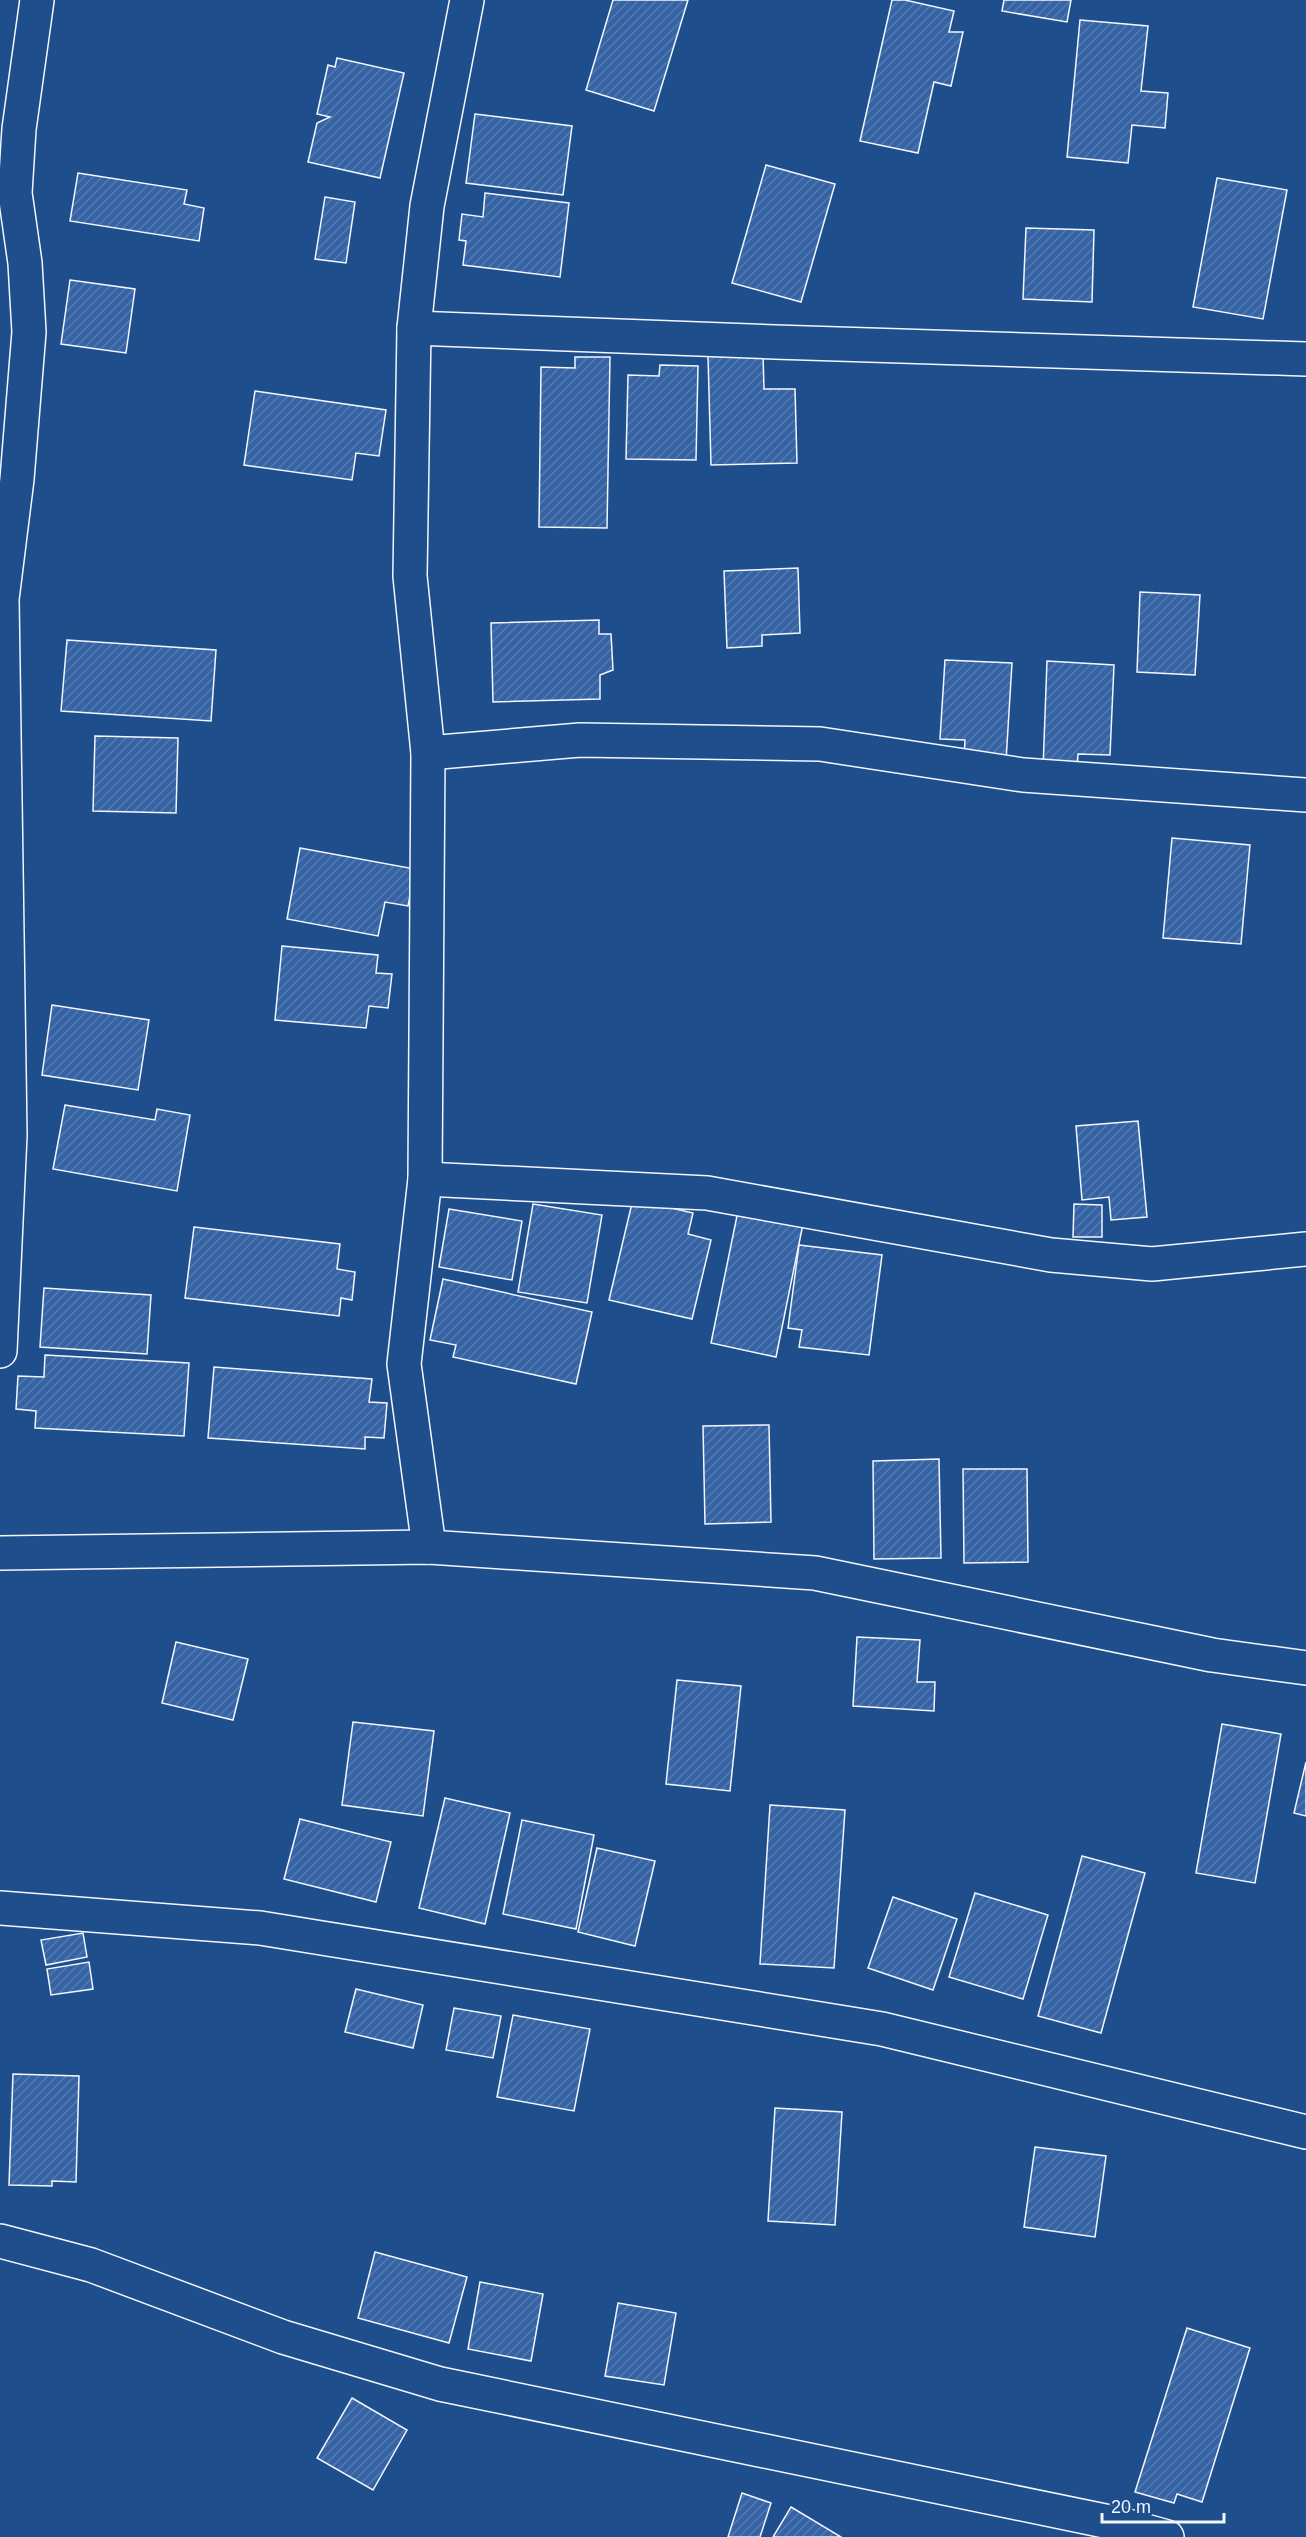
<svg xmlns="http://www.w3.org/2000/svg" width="1306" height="2537" viewBox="0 0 1306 2537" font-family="Arial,sans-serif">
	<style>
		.building { fill: url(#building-hatch); stroke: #f2f6ff; stroke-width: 1.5 }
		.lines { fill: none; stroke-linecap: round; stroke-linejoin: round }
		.minor-casing { stroke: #f2f6ff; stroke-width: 36 }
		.minor { stroke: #1f4e8c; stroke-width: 33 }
	</style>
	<defs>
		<pattern id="building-hatch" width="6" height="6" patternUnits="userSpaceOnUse" patternTransform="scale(1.5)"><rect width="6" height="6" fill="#3563a3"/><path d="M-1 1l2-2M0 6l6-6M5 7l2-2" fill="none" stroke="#537ab1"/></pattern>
	</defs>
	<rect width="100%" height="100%" fill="#1f4e8c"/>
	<!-- building -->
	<g class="building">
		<path d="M613 0H688L654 111 586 90Z"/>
		<path d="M892 0H905L954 11 949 32H963L951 86 934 82 918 153 860 141Z"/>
		<path d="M1004 0H1071L1067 22 1002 11Z"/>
		<path d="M1080 20 1148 26 1141 91 1168 93 1165 128 1132 125 1128 163 1067 157Z"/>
		<path d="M337 58 404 73 380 178 308 162 317 123 330 117 317 114 328 65 335 67Z"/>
		<path d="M475 114 572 126 563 195 466 183Z"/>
		<path d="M766 165 835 184 801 302 732 283Z"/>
		<path d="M78 173 187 190 184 204 204 208 199 241 70 221Z"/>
		<path d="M1217 178 1287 190 1263 319 1193 307Z"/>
		<path d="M485 193 569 203 560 277 463 265 466 241 459 240 462 214 483 217Z"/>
		<path d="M325 197 355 202 346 263 315 259Z"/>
		<path d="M1026 228 1094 230 1092 302 1023 299Z"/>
		<path d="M70 280 135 289 126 353 61 344Z"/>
		<path d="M763 354 764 389H795L797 463 711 465 708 356Z"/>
		<path d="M575 357H610L607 528 539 527 541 367 575 368Z"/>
		<path d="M660 365 698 366 696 460 626 459 628 375 659 376Z"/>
		<path d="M255 391 386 410 379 456 356 453 352 480 244 465Z"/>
		<path d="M798 568 800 633 762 635V646L727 648 724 571Z"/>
		<path d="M1140 592 1200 595 1195 675 1137 672Z"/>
		<path d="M599 620V634H611L613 670 600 675V699L493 702 491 623Z"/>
		<path d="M67 640 216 650 211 721 61 711Z"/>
		<path d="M945 660 1012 663 1006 761 964 759 965 740 940 739Z"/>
		<path d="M1047 661 1114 665 1110 755 1078 754 1077 770 1043 769Z"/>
		<path d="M95 736 178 738 176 813 93 811Z"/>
		<path d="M1172 838 1250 845 1241 944 1163 938Z"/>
		<path d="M300 848 415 869 408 906 385 902 378 936 287 919Z"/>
		<path d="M282 946 378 955 376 973 392 974 388 1008 369 1006 366 1028 275 1020Z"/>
		<path d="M52 1005 149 1020 138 1090 42 1075Z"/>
		<path d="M65 1105 155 1120 157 1109 190 1115 177 1191 53 1169Z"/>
		<path d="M1138 1121 1147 1217 1111 1220 1109 1197 1082 1200 1076 1126Z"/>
		<path d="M633 1199 693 1213 688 1234 711 1240 692 1319 609 1300Z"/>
		<path d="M533 1204 602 1215 587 1303 518 1292Z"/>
		<path d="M1074 1204 1102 1205V1237H1073Z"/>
		<path d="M449 1209 522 1221 512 1280 439 1267Z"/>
		<path d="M738 1211 803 1224 776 1357 711 1343Z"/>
		<path d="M194 1227 340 1244 337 1269 355 1272 352 1300 341 1298 339 1316 185 1298Z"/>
		<path d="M799 1245 882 1255 869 1355 799 1347 802 1330 788 1328Z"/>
		<path d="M443 1279 592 1312 576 1384 453 1357 456 1345 430 1340Z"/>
		<path d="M44 1288 151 1295 147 1354 40 1347Z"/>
		<path d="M45 1355 189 1363 184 1436 35 1428 36 1411 16 1409 18 1376 44 1377Z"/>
		<path d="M214 1367 372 1379 369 1402 387 1403 384 1438 365 1437V1449L208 1438Z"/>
		<path d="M769 1425 771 1522 705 1524 703 1426Z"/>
		<path d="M939 1459 941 1558 874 1559 873 1461Z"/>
		<path d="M963 1469H1027L1028 1562 964 1563Z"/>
		<path d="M857 1637 920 1640 917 1682H935L934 1711 853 1706Z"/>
		<path d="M176 1642 248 1659 233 1720 162 1703Z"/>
		<path d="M677 1680 741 1686 730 1791 666 1784Z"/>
		<path d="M353 1722 434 1731 423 1816 342 1805Z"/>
		<path d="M1222 1724 1281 1734 1255 1883 1196 1873Z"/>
		<path d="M1306 1762V1816L1294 1813Z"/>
		<path d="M445 1798 510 1813 485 1924 419 1908Z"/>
		<path d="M770 1805 845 1810 834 1968 760 1964Z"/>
		<path d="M300 1819 391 1842 376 1902 284 1879Z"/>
		<path d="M522 1820 594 1835 576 1929 503 1914Z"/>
		<path d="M597 1848 655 1861 635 1946 578 1932Z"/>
		<path d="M1082 1856 1145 1873 1101 2033 1038 2016Z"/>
		<path d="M975 1893 1048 1915 1023 1999 949 1977Z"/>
		<path d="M893 1897 957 1919 933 1990 868 1968Z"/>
		<path d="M83 1933 87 1957 46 1965 41 1940Z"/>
		<path d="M89 1962 93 1989 51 1995 47 1969Z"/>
		<path d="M356 1989 423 2005 413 2048 345 2032Z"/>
		<path d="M454 2008 501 2016 493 2058 446 2050Z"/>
		<path d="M513 2015 590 2029 574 2111 497 2097Z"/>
		<path d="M13 2074 79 2076 76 2182 52 2181V2186L9 2185Z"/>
		<path d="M775 2108 842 2112 835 2225 768 2221Z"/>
		<path d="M1035 2147 1106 2156 1095 2237 1024 2227Z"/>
		<path d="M375 2252 467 2277 449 2343 358 2318Z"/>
		<path d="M480 2282 543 2294 531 2361 468 2349Z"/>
		<path d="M618 2303 676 2313 664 2385 605 2376Z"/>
		<path d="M1187 2328 1250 2348 1202 2502 1177 2494 1174 2503 1135 2492Z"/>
		<path d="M352 2398 407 2430 373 2490 317 2458Z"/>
		<path d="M742 2493 771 2503 760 2537H728Z"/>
		<path d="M791 2507 841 2537H773Z"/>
	</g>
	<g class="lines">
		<!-- minor casing -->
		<g class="minor-casing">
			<g id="minor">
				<path d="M414 328 775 342 1306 359"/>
				<path d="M428 753 580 740 820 744 1023 775 1306 795"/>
				<path d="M425 1179 707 1193 1051 1255 1152 1264 1306 1249"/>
				<path d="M0 1351 10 1135 2 599 17 479 29 332 25 263 15 193 19 129 37 0"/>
				<path d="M429 1547 404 1364 425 1179 428 753 410 576 414 328 427 206 467 0"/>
				<path d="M0 1553 429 1547 815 1573 1212 1655 1306 1668"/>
				<path d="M0 1908 260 1928 882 2029 1306 2132"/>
				<path d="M0 2241 91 2265 283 2337 440 2384 1124 2525 1167 2537"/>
			</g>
		</g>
		<!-- minor -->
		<use href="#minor" class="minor"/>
	</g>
	<!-- scale -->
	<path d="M1102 2513v9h122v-9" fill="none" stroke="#f2f6ff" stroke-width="3"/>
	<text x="1111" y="2513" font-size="18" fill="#f2f6ff" stroke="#1f4e8c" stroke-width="4.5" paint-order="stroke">20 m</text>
</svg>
